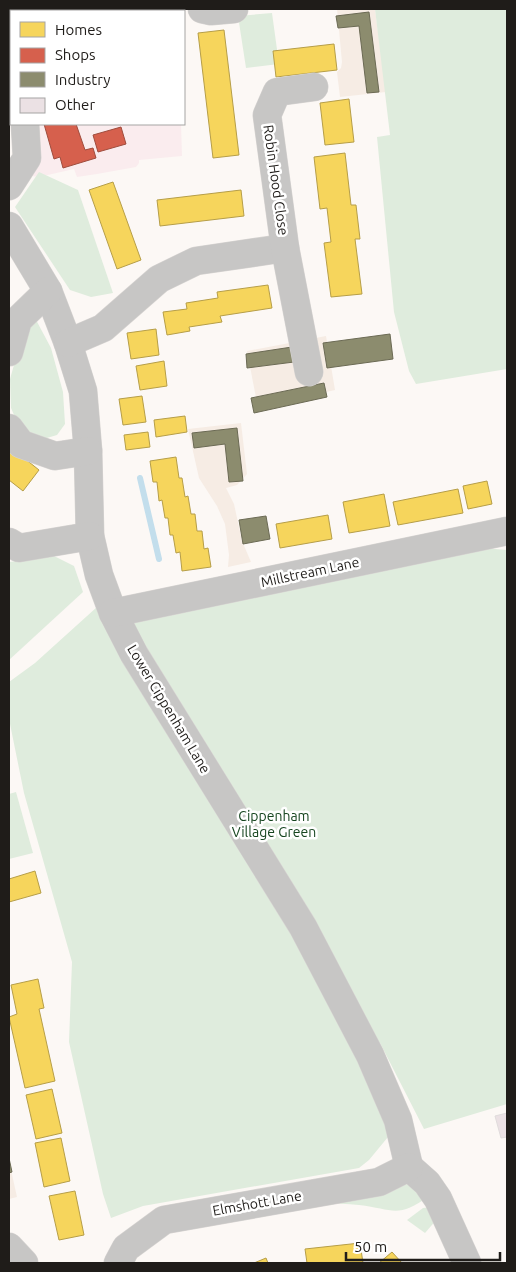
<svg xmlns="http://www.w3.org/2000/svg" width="516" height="1272" viewBox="0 0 516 1272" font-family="Ubuntu,sans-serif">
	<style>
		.commercial { fill: #faecee }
		.built { fill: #f6ece4 }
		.green { fill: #dfecdd }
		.homes { fill: #f6d55c; stroke: #b69e48 }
		.shops { fill: #d6604d; stroke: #9f4c3d }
		.industry { fill: #8c8c6e; stroke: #6b6a54 }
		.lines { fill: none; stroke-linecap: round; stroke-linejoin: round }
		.stream { stroke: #c3deec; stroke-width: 6 }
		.building { fill: #ebe1e4; stroke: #e0dcdc }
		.minor-casing { stroke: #d8d5d3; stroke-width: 29 }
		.minor { stroke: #c7c6c5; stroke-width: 28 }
		.labels { text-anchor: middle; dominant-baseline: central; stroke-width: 5; stroke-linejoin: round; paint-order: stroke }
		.street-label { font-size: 14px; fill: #1f1c19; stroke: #fff }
		.park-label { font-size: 14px; fill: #16451f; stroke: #fff }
	</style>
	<rect width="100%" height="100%" fill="#fcf8f5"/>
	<!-- commercial -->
	<g class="commercial">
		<path d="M36 9H137V11H31Z"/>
		<path d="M30 124H181L182 156 139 160V163L136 167 97 174 77 177 74 169 39 177 32 176Z"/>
	</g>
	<!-- built -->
	<g class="built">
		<path d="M337 9H375L386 92 340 97 337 72 341 68 342 62Z"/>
		<path d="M326 336 335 390 258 408 247 351Z"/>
		<path d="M241 423 247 474 237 485 226 488 234 504 242 541 251 562 228 567 229 555 225 524 217 506 199 478 188 429Z"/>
		<path d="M9 1161 17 1197 9 1199Z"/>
	</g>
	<!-- green -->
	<g class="green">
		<path d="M375 9H507V369L416 384 409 371 394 312 377 137 390 135Z"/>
		<path d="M272 13 279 64 246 68 238 16Z"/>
		<path d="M39 172 78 190 113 293 91 297 70 290 15 207Z"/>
		<path d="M35 318 51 348 63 392 65 424 57 435 40 440 21 431 11 408 10 379 19 347Z"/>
		<path d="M483 548 507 550V1104L424 1129 380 1043 360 1054 389 1125 388 1137 369 1160 359 1168 143 1206 111 1218 103 1194 69 1042 72 962 24 793 9 719V682L35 663 97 607Z"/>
		<path d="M54 556 74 566 83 592 9 660V562Z"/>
		<path d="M16 792 33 853 9 859V794Z"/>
		<path d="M408 1184 429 1196C398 1219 393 1209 359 1205 347 1204 335 1203 324 1203Z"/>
		<path d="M433 1207 438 1218 425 1233 407 1220 423 1208Z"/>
	</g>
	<!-- homes -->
	<g class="homes">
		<path d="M224 30 239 155 213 158 198 33Z"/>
		<path d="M334 44 337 70 276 77 273 51Z"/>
		<path d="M349 99 354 142 325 145 320 103Z"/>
		<path d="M345 153 351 205H356L360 239H355L362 294 331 297 324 243 331 242 327 208 320 209 314 157Z"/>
		<path d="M113 182 141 260 117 269 89 190Z"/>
		<path d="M241 190 244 216 160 226 157 200Z"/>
		<path d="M268 285 272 308 220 316 222 322 189 327 190 331 167 335 163 312 187 309 186 303 218 298 217 292Z"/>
		<path d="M156 329 159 355 131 359 127 333Z"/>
		<path d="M164 361 167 386 140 390 136 366Z"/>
		<path d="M142 396 146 422 123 425 119 399Z"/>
		<path d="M185 416 187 432 156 437 154 420Z"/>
		<path d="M148 432 150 447 126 450 124 435Z"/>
		<path d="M9 446 39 470 23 491 9 480Z"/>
		<path d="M176 457 179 478H182L185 497 188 496 191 514H195L197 531H202L204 549 208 548 211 567 182 571 180 552 176 553 173 535H170L168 518H165L162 500 159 501 157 482H153L150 461Z"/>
		<path d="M487 481 492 504 468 509 463 486Z"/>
		<path d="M458 489 463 513 398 525 393 502Z"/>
		<path d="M384 494 390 526 349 533 343 502Z"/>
		<path d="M328 515 332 539 280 548 276 524Z"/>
		<path d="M35 871 41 893 9 902V879Z"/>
		<path d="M38 979 44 1008 39 1009 55 1081 25 1088 9 1017 17 1014 11 985Z"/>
		<path d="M52 1089 62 1133 36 1139 26 1095Z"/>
		<path d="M61 1138 70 1181 44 1187 35 1143Z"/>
		<path d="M75 1191 84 1235 59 1240 49 1196Z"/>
		<path d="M360 1243 363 1263H307L305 1249Z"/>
		<path d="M392 1252 402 1263H379Z"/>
		<path d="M266 1258 268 1263H254Z"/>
	</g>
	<!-- shops -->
	<g class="shops">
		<path d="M44 124H76L85 150 93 148 96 158 63 168 60 157 54 159Z"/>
		<path d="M121 127 126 144 98 152 93 135Z"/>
	</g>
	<!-- industry -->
	<g class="industry">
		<path d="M369 12 379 92 367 93 359 26 338 28 336 16Z"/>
		<path d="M390 334 393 359 327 368 323 343Z"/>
		<path d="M292 347 294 362 247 368 246 354Z"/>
		<path d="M324 383 327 397 254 413 251 398Z"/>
		<path d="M237 428 243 481 229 482 225 444 194 448 192 433Z"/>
		<path d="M266 516 270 539 243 544 239 520Z"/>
		<path d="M9 1158 12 1172 9 1173Z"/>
	</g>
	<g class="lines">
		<!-- stream -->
		<path class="stream" d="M140 478 159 559"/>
	</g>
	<!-- building -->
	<path class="building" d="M507 1113V1137L501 1138 495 1116Z"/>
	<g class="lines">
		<!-- minor casing -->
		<g class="minor-casing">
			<g id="minor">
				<path d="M202 9 211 11 234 9"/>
				<path d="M13 11 16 9"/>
				<path d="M9 102 11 105"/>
				<path d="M9 186 27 158 25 124"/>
				<path d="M9 226 48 291 68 343 83 391 88 451 90 536 99 575 113 613 134 654 303 927 370 1055 398 1120 409 1167"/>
				<path d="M68 343 103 328 159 279 196 261 285 248"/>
				<path d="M9 352 18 320 48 291"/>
				<path d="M309 372 285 248 267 115 277 92 314 87"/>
				<path d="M9 428 21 444 55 456 88 451"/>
				<path d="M9 542 19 548 90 536"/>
				<path d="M113 613 507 531"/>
				<path d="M409 1167 427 1183 438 1199 467 1263"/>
				<path d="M9 1247 24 1263"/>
				<path d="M118 1263 126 1248 164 1220 379 1182 409 1167"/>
			</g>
		</g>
		<!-- minor -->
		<use href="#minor" class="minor"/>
	</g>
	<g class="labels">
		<!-- street labels -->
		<g class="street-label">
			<text transform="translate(276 180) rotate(82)">Robin Hood Close</text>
			<text transform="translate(310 572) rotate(-12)">Millstream Lane</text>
			<text transform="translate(169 709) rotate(59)">Lower Cippenham Lane</text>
			<text transform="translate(257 1203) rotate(-10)">Elmshott Lane</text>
		</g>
		<!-- park labels -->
		<g class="park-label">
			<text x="274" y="816">Cippenham<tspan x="274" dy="16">Village Green</tspan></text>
		</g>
	</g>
	<!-- border -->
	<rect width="516" height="1272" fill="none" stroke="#1f1c19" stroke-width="20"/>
	<!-- legend -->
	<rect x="10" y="10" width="175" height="115" fill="#ffffff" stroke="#a5a4a3"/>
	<rect x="20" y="22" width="25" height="15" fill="#f6d55c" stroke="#a5a4a3"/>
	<text x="55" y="35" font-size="15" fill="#1f1c19">Homes</text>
	<rect x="20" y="48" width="25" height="15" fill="#d6604d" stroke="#a5a4a3"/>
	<text x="55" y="60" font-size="15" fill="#1f1c19">Shops</text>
	<rect x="20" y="72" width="25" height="15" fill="#8c8c6e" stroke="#a5a4a3"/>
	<text x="55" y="85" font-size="15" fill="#1f1c19">Industry</text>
	<rect x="20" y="98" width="25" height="15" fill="#ebe1e4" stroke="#a5a4a3"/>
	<text x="55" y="110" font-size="15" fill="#1f1c19">Other</text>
	<!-- scale -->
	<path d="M346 1252v8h154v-8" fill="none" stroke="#1f1c19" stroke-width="2.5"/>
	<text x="354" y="1252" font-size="15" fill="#1f1c19" stroke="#ffffff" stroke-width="4" paint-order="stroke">50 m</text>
</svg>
